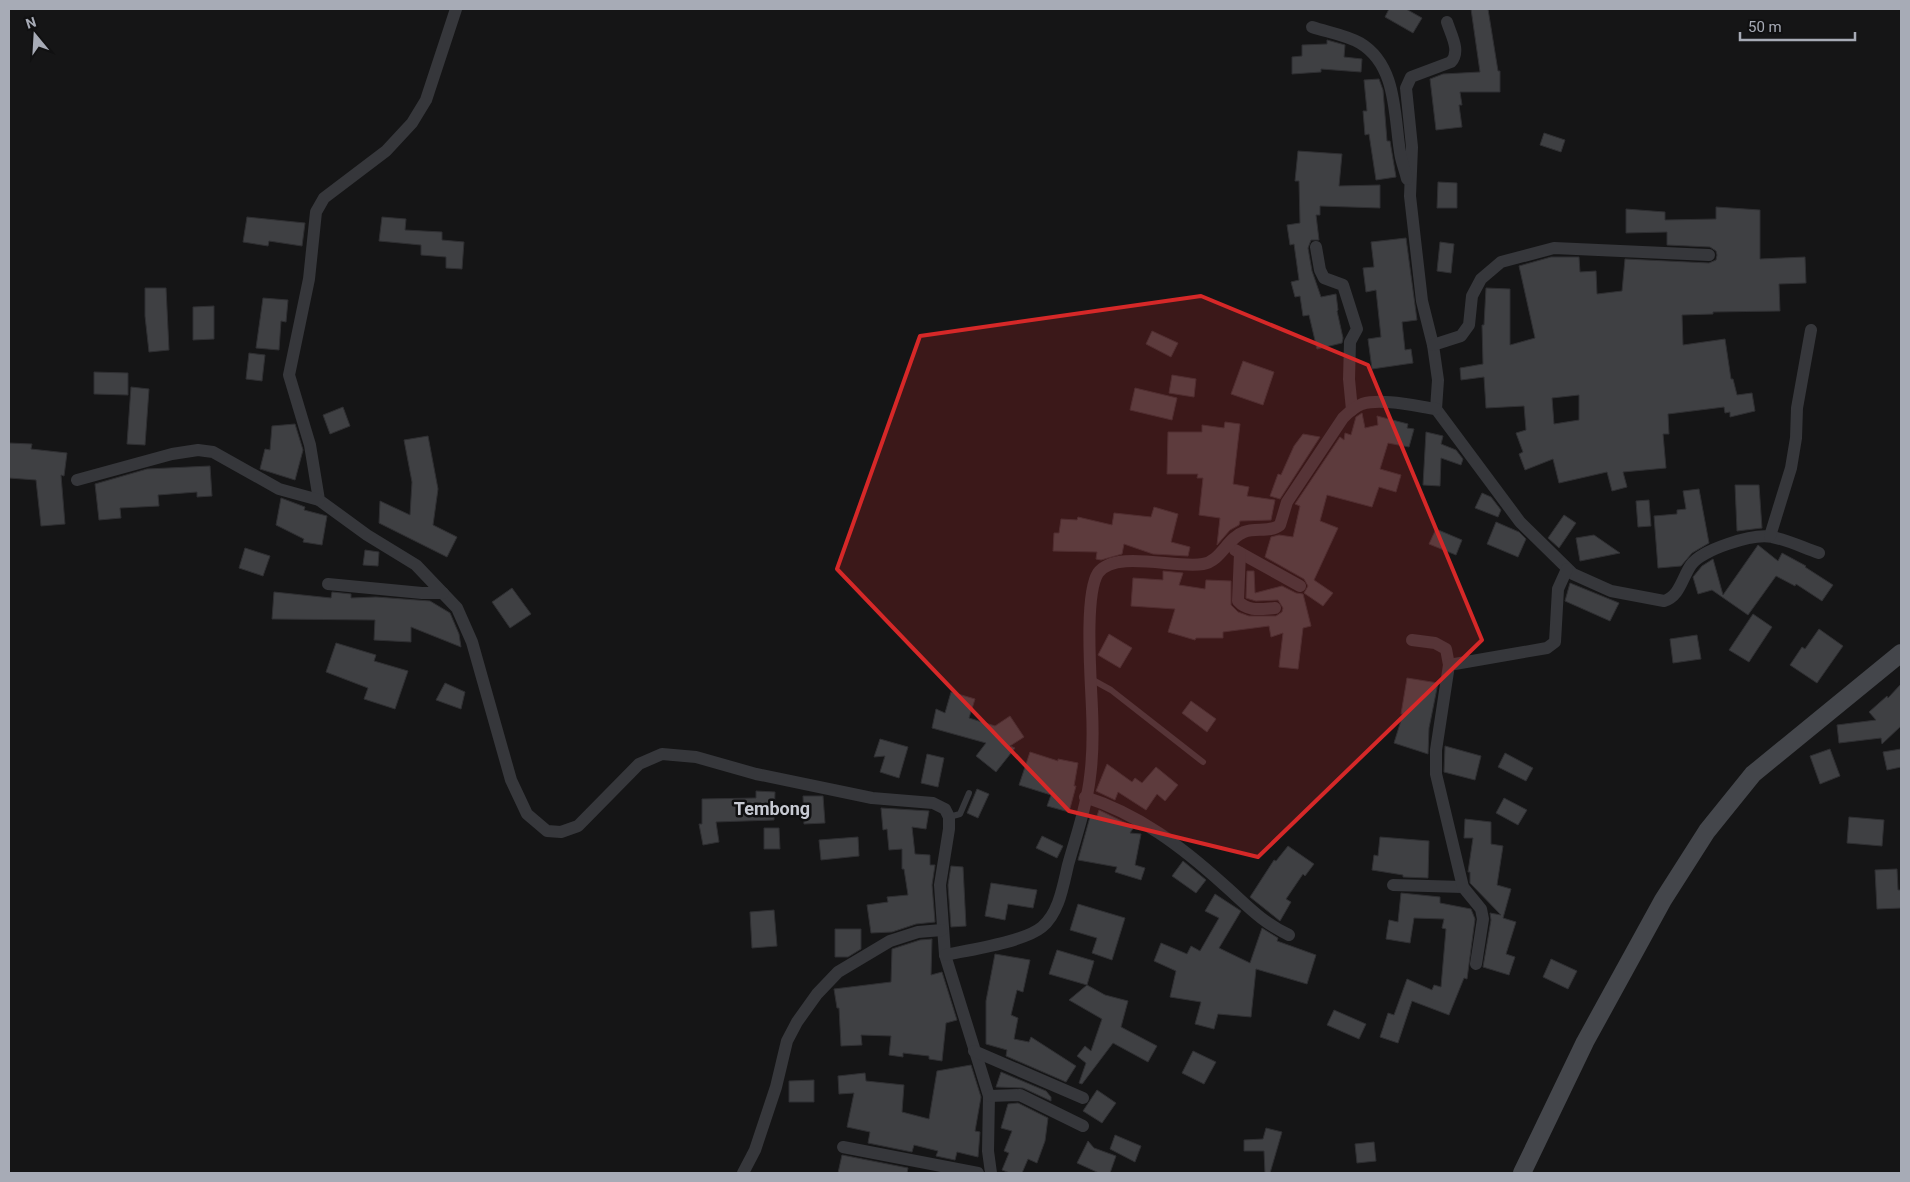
<svg xmlns="http://www.w3.org/2000/svg" width="1910" height="1182" viewBox="0 0 1910 1182" font-family="Roboto,sans-serif">
	<style>
		.building { fill: #3f4043; stroke: #2f2f32; fill-rule: evenodd }
		.lines { fill: none; stroke-linecap: round; stroke-linejoin: round }
		.lane { stroke: #36373b; stroke-width: 6 }
		.street { stroke: #36373b; stroke-width: 12 }
		.secondary { stroke: #44464b; stroke-width: 18 }
		.marked { fill: #d62828; fill-opacity: 0.2; stroke: #d62828; stroke-width: 4; stroke-linejoin: round }
		.labels { text-anchor: middle; dominant-baseline: central; stroke-width: 5; stroke-linejoin: round; paint-order: stroke }
		.quarter-label { font-size: 18px; font-weight: bold; fill: #c7cad3; stroke: #101011 }
	</style>
	<rect width="100%" height="100%" fill="#151516"/>
	<!-- building -->
	<g class="building">
		<path d="M1389 9H1406L1422 18 1413 33 1385 17Z"/>
		<path d="M1471 9H1488L1498 71H1500V92H1460L1462 105H1459L1462 127 1436 130 1430 79 1443 74 1480 72Z"/>
		<path d="M1327 40 1345 45 1344 57 1362 59 1361 72 1321 69V72L1292 74V57L1302 56V45L1327 44Z"/>
		<path d="M1379 79 1383 90 1387 141H1390L1396 177 1376 180 1369 134 1365 135 1363 111H1367L1364 80Z"/>
		<path d="M1544 133 1565 140 1561 152 1540 145Z"/>
		<path d="M1298 151 1342 154 1339 186 1380 185V208L1320 206V215H1316L1319 240H1311L1308 248 1312 271 1321 297 1336 294 1338 310 1337 311 1343 338 1342 343 1317 349 1309 315 1303 316 1300 296 1295 297 1291 282 1299 280 1294 244 1290 245 1287 225 1300 223 1299 181H1295Z"/>
		<path d="M1438 182 1457 183V208H1437Z"/>
		<path d="M1716 207 1760 210V259L1805 257 1806 283 1779 284 1780 311 1713 312V314L1682 315 1683 345 1725 339 1731 379H1733L1737 395 1752 393 1755 411 1730 417V412L1725 413 1724 407 1668 414 1669 434H1663L1666 468 1623 472 1627 487 1612 491 1607 472 1559 483 1553 459 1525 470 1519 454 1523 452 1516 433 1526 430 1524 406 1486 408 1484 377 1461 380 1460 368 1483 364 1482 325H1484L1486 288 1510 289V345L1535 338 1519 266 1551 257H1579L1580 272 1596 271 1597 294 1622 291 1625 259 1709 263 1716 260 1717 255 1716 251 1710 247 1667 245V232L1626 233V209L1665 212V220L1716 219ZM1579 395V420L1554 424 1552 398Z"/>
		<path d="M247 217 305 223 302 246 269 241 268 246 243 242Z"/>
		<path d="M382 217 406 219 405 230 442 232V240L464 242 462 269 446 268V257L421 255V245L379 241Z"/>
		<path d="M1406 238 1417 320 1402 322 1405 350 1411 349 1413 363 1372 369 1368 339 1381 337 1376 290 1366 292 1363 268 1374 267 1371 242Z"/>
		<path d="M1440 242 1454 244 1451 273 1437 271Z"/>
		<path d="M145 288H166L169 350 149 352 145 316Z"/>
		<path d="M263 298 288 300 286 322 281 321 279 350 256 348Z"/>
		<path d="M214 306V339L193 340V307Z"/>
		<path d="M1152 331 1178 343 1171 357 1146 344Z"/>
		<path d="M249 353 265 355 262 381 246 379Z"/>
		<path d="M1243 361 1274 372 1263 405 1231 394Z"/>
		<path d="M94 372 128 373V395L94 394Z"/>
		<path d="M1172 375 1196 379 1194 397 1169 393Z"/>
		<path d="M131 387 149 389 145 445 127 444Z"/>
		<path d="M1135 388 1177 398 1172 420 1130 410Z"/>
		<path d="M343 407 350 426 330 434 323 415Z"/>
		<path d="M1362 413 1365 428 1378 425 1377 416 1408 424 1407 428 1414 429 1409 447 1388 443 1380 469 1401 475 1396 492 1379 487 1372 507 1327 495 1320 521 1338 528 1314 580 1333 593 1323 606 1304 593 1308 586 1304 579 1265 557 1271 537 1279 535 1293 537 1300 506 1295 504 1340 437 1344 440 1345 433 1351 435 1356 417Z"/>
		<path d="M1225 422 1240 424 1233 484 1249 487 1247 496 1275 500 1271 520 1240 521 1239 525 1230 530 1217 545 1220 518 1199 515 1203 478H1197L1198 474H1167L1168 432H1202V425L1224 428Z"/>
		<path d="M295 424 303 450 295 480 260 469 265 449 270 450 272 426Z"/>
		<path d="M1426 432 1443 436 1441 444 1456 450 1463 459 1461 465 1441 458 1440 486 1423 485Z"/>
		<path d="M1303 434 1320 437 1280 499 1270 496 1278 474 1281 475 1294 446Z"/>
		<path d="M428 436 438 489 433 525 457 537 447 557 379 523 380 501 410 515 412 482 404 440Z"/>
		<path d="M9 443 32 444 31 449 67 453 64 476 61 475 65 524 41 526 36 480 9 478Z"/>
		<path d="M210 466 212 496 197 497V492L158 495 159 506 120 508 121 518 99 520 95 484 147 469Z"/>
		<path d="M1735 485H1759L1762 528 1737 531Z"/>
		<path d="M1699 489 1709 543 1692 553 1681 566 1658 568 1654 516 1677 514V510L1686 509 1683 491Z"/>
		<path d="M1482 493 1491 497 1501 510 1498 517 1475 508Z"/>
		<path d="M281 498 305 507 304 510 327 516 322 545 303 542 304 539 276 525Z"/>
		<path d="M1649 500 1651 526 1638 527 1636 501Z"/>
		<path d="M1154 507 1178 514 1171 542 1190 547 1188 556 1153 554 1124 544 1122 554 1101 560 1096 559 1097 552 1053 551 1054 533H1059L1061 519 1077 520 1078 517 1112 525 1114 513 1151 517Z"/>
		<path d="M1564 515 1576 523 1559 548 1548 538Z"/>
		<path d="M1496 522 1519 532 1526 539 1518 557 1487 544Z"/>
		<path d="M1436 529 1462 540 1456 555 1429 544Z"/>
		<path d="M1594 535 1620 553 1580 561 1576 538Z"/>
		<path d="M1758 545 1778 561 1782 553 1806 566 1805 567 1833 585 1822 601 1796 584 1795 586 1776 576 1748 615 1712 590 1698 594 1693 577 1702 566 1713 559 1723 595Z"/>
		<path d="M245 548 270 556 263 576 239 568Z"/>
		<path d="M365 550 379 552 378 566 363 565Z"/>
		<path d="M1163 571 1183 573 1179 585 1205 589 1206 580 1231 581V605L1238 612 1249 616H1276L1282 612 1283 608 1278 600 1256 601 1246 598 1247 571H1254L1255 593 1282 586 1296 593 1303 594 1311 626 1303 628 1298 669 1279 667 1283 633 1271 637 1269 626 1223 632V638H1196L1195 640 1168 632 1175 609 1131 606 1133 578 1163 580Z"/>
		<path d="M1570 583 1619 603 1610 621 1565 601Z"/>
		<path d="M512 588 531 614 510 628 492 602Z"/>
		<path d="M274 592 331 598 332 592 351 594V598L376 597 430 601 450 613 459 634 461 647 411 627V642L374 640 375 620 272 619Z"/>
		<path d="M1753 614 1772 627 1749 662 1729 650Z"/>
		<path d="M1819 629 1843 646 1817 683 1790 665 1802 647 1805 649Z"/>
		<path d="M1109 634 1132 648 1120 668 1098 655Z"/>
		<path d="M1697 635 1701 659 1673 663 1670 639Z"/>
		<path d="M336 643 376 655 374 661 408 671 395 709 364 699 368 688 326 672Z"/>
		<path d="M1407 678 1438 683 1429 728 1428 754 1394 743 1403 714H1401Z"/>
		<path d="M445 683 465 692 461 709 436 700Z"/>
		<path d="M1901 684V726L1882 744 1881 738 1839 743 1837 725 1876 720 1869 712 1887 696 1888 698Z"/>
		<path d="M951 692 975 699 969 718 995 726 1010 716 1024 737 1010 746 1015 748 996 772 976 756 986 743 932 728 936 709 945 713Z"/>
		<path d="M1191 701 1216 719 1207 732 1182 713Z"/>
		<path d="M880 739 908 747 899 778 880 772 885 756 874 757Z"/>
		<path d="M1445 746 1481 756 1475 780 1444 772Z"/>
		<path d="M1830 749 1840 776 1820 784 1810 756Z"/>
		<path d="M1901 749V767L1887 770 1883 752Z"/>
		<path d="M1030 752 1058 761V759L1078 763 1074 786H1076L1069 812 1047 806 1051 795 1019 785Z"/>
		<path d="M1505 753 1533 768 1526 781 1498 767Z"/>
		<path d="M927 754 944 758 938 787 921 783Z"/>
		<path d="M1107 764 1132 782 1135 778 1142 783 1156 767 1178 785 1165 801 1157 794 1146 810 1118 792 1115 800 1096 791Z"/>
		<path d="M977 789 989 794 978 818 967 813Z"/>
		<path d="M756 791 775 792 774 820 716 822 719 842 703 845 699 824H702V799L756 798Z"/>
		<path d="M803 796H823L825 823 804 824Z"/>
		<path d="M1504 798 1527 810 1518 825 1496 813Z"/>
		<path d="M881 808 929 811 926 829 912 827 915 854 930 855V865H935L932 885 935 922 916 924 892 932 871 933 867 905 888 902 887 897 908 895 904 869H902V849L889 850 887 829 883 830Z"/>
		<path d="M1099 810 1134 827 1130 833 1141 834 1135 865 1145 868 1141 880 1115 872 1117 867 1078 860 1090 817 1096 819Z"/>
		<path d="M1849 817 1884 820 1882 846 1847 843Z"/>
		<path d="M1465 819 1491 822V844L1503 846 1497 885 1511 889 1503 918 1516 922 1506 954 1515 957 1509 975 1483 967 1491 920 1490 913 1501 915 1470 883V872H1468L1473 838H1464Z"/>
		<path d="M764 828H779L780 849H764Z"/>
		<path d="M1042 836 1063 846 1057 858 1036 848Z"/>
		<path d="M858 837 859 856 821 860 819 840Z"/>
		<path d="M1380 837 1429 841 1428 878 1403 877V875L1372 870 1374 855 1378 856Z"/>
		<path d="M1288 846 1314 864 1305 876 1303 874 1286 899 1291 902 1280 921 1250 897 1274 860 1276 861Z"/>
		<path d="M1183 861 1206 880 1196 893 1172 876Z"/>
		<path d="M951 866 963 867 966 926 951 927 948 885Z"/>
		<path d="M1897 869 1898 890H1901V908L1877 909 1875 870Z"/>
		<path d="M991 883 1037 890 1033 908 1008 904 1005 920 985 916Z"/>
		<path d="M1401 893 1440 897V903L1471 909 1475 919 1467 979 1464 978 1449 1015 1412 1001 1398 1043 1380 1037 1388 1013 1394 1015 1407 979 1432 990 1434 985 1441 987 1446 929 1442 928 1444 919 1414 918 1410 943 1386 939 1389 920 1398 922Z"/>
		<path d="M1215 894 1241 911 1219 948 1250 963 1262 928 1278 938 1277 941 1316 955 1307 984 1256 969 1251 1017 1218 1014 1214 1029 1195 1024 1201 1002 1170 997 1176 971 1154 961 1161 943 1187 954 1191 946 1200 951 1219 918 1205 911Z"/>
		<path d="M1078 904 1125 918 1112 960 1092 953 1097 938 1070 930Z"/>
		<path d="M774 910 777 946 752 948 750 912Z"/>
		<path d="M835 929H861V949L848 957H835Z"/>
		<path d="M932 939 931 975 942 972 957 1020 946 1023 942 1061 929 1059V1056L903 1053V1057L889 1055 891 1036 861 1035 862 1045 841 1046 839 1008H837L834 989 891 982 892 949 920 940Z"/>
		<path d="M1057 950 1094 961 1087 985 1049 974Z"/>
		<path d="M995 954 1030 960 1023 992 1017 990 1011 1015 1018 1018 1014 1039 1029 1042 1031 1037 1076 1066 1066 1082 1006 1056 1007 1050 986 1044V1001Z"/>
		<path d="M1551 959 1577 971 1568 989 1543 977Z"/>
		<path d="M1087 985 1105 995 1128 1001 1121 1027 1157 1046 1148 1062 1113 1043 1082 1084 1079 1083 1086 1063 1077 1056 1085 1046 1091 1051 1102 1019 1069 1000Z"/>
		<path d="M1334 1010 1366 1024 1359 1039 1327 1025Z"/>
		<path d="M1193 1051 1216 1062 1204 1084 1182 1073Z"/>
		<path d="M971 1065 981 1097 975 1131 980 1132 978 1157 957 1152 955 1160 936 1156 938 1151 914 1145 912 1152 868 1143 870 1132 847 1127 854 1093 839 1094 838 1076 865 1073 866 1081 904 1085 902 1112 929 1119 937 1071Z"/>
		<path d="M1001 1072 1046 1091 1051 1097V1101L1023 1088 996 1087Z"/>
		<path d="M814 1080V1102H789V1081Z"/>
		<path d="M1097 1090 1116 1103 1102 1123 1083 1111Z"/>
		<path d="M1018 1103 1048 1118 1045 1141 1037 1163 1028 1159 1022 1173H1010L1002 1170 1009 1153 1004 1151 1012 1131 1001 1128 1008 1104Z"/>
		<path d="M1266 1128 1282 1132 1270 1173H1265L1264 1151H1244V1140L1263 1139Z"/>
		<path d="M1115 1135 1141 1146 1135 1162 1110 1149Z"/>
		<path d="M1088 1141 1094 1148 1116 1156 1110 1173H1099L1077 1163Z"/>
		<path d="M1374 1142 1376 1161 1357 1163 1355 1144Z"/>
		<path d="M842 1155 908 1168 907 1173H838Z"/>
	</g>
	<g class="lines">
		<!-- lane -->
		<g class="lane">
			<path d="M1091 679 1111 690 1203 762"/>
			<path d="M949 817 960 814 969 793"/>
		</g>
		<!-- street -->
		<g class="street">
			<path d="M456 9 426 100 412 123 386 151 324 198 316 212 309 279 289 375 310 445 319 500 367 535 416 565 457 608 472 642 511 780 527 814 547 831 561 832 578 826 639 764 662 754 696 757 756 774 872 798 933 803 945 809 949 817V829L940 885 945 955 989 1096 988 1151 991 1173"/>
			<path d="M1447 22C1451 35 1461 51 1451 62L1411 77 1406 88 1412 147 1410 196 1422 301 1433 345 1438 380 1436 409 1520 522 1573 574 1611 591 1664 601C1680 596 1682 578 1691 565 1701 550 1753 533 1772 537 1788 540 1804 548 1819 553"/>
			<path d="M1312 27C1327 32 1346 35 1360 43 1397 65 1394 115 1400 152 1401 161 1405 170 1407 179"/>
			<path d="M1316 247 1320 270 1324 278 1343 285 1357 329 1350 342 1349 379 1352 410"/>
			<path d="M1433 345 1461 336 1469 325 1472 296 1481 279 1501 262 1554 248 1709 255"/>
			<path d="M77 480 172 454 198 450 213 452 279 489 319 500"/>
			<path d="M1770 536 1791 468 1796 438 1797 408 1811 330"/>
			<path d="M1235 550 1300 586"/>
			<path d="M1240 553 1238 601C1248 612 1261 609 1275 608"/>
			<path d="M328 584 422 593H443"/>
			<path d="M1412 640 1435 643 1446 649 1449 665"/>
			<path d="M1085 797C1139 814 1182 847 1223 884 1247 905 1260 921 1289 935"/>
			<path d="M1393 885 1463 887"/>
			<path d="M945 955C969 950 1024 942 1042 927 1059 913 1063 886 1068 865 1076 836 1087 806 1090 777 1093 755 1093 731 1092 709 1091 681 1084 595 1098 573 1115 549 1176 569 1203 564 1221 561 1227 538 1244 532 1255 527 1270 533 1280 525L1287 502 1343 418C1348 413 1354 407 1362 404 1382 398 1415 406 1436 409"/>
			<path d="M1476 964 1483 919 1481 909 1463 887 1436 774V750L1449 665 1547 648 1555 642 1558 589 1567 569"/>
			<path d="M974 1051 1083 1098"/>
			<path d="M989 1096 1020 1095 1083 1126"/>
			<path d="M843 1147 978 1173"/>
			<path d="M743 1173 755 1150 776 1087 787 1041 797 1022 817 994 838 972 890 941 918 932 942 930"/>
		</g>
		<!-- secondary -->
		<path class="secondary" d="M1522 1173 1585 1042 1663 900 1707 831 1753 774 1901 653"/>
	</g>
	<!-- marked area -->
	<path class="marked" d="M1201 296 1368 365 1482 640 1258 857 1069 811 837 569 920 336Z"/>
	<g class="labels">
		<!-- quarter labels -->
		<g class="quarter-label">
			<text x="772" y="808">Tembong</text>
		</g>
	</g>
	<!-- border -->
	<rect width="1910" height="1182" fill="none" stroke="#a7abb6" stroke-width="20"/>
	<!-- north arrow -->
	<g transform="translate(35 35) rotate(342)" stroke="#101011" stroke-width="4" paint-order="stroke">
	<path d="M0-4L9 19L0 12L-9 19Z" fill="#a7abb6"/>
	<text y="-8" font-size="14" font-weight="bold" text-anchor="middle" fill="#a7abb6">N</text>
	</g>
	<!-- scale -->
	<path d="M1740 32v8h115v-8" fill="none" stroke="#a7abb6" stroke-width="2.5"/>
	<text x="1748" y="32" font-size="15" fill="#a7abb6" stroke="#101011" stroke-width="4" paint-order="stroke">50 m</text>
</svg>
